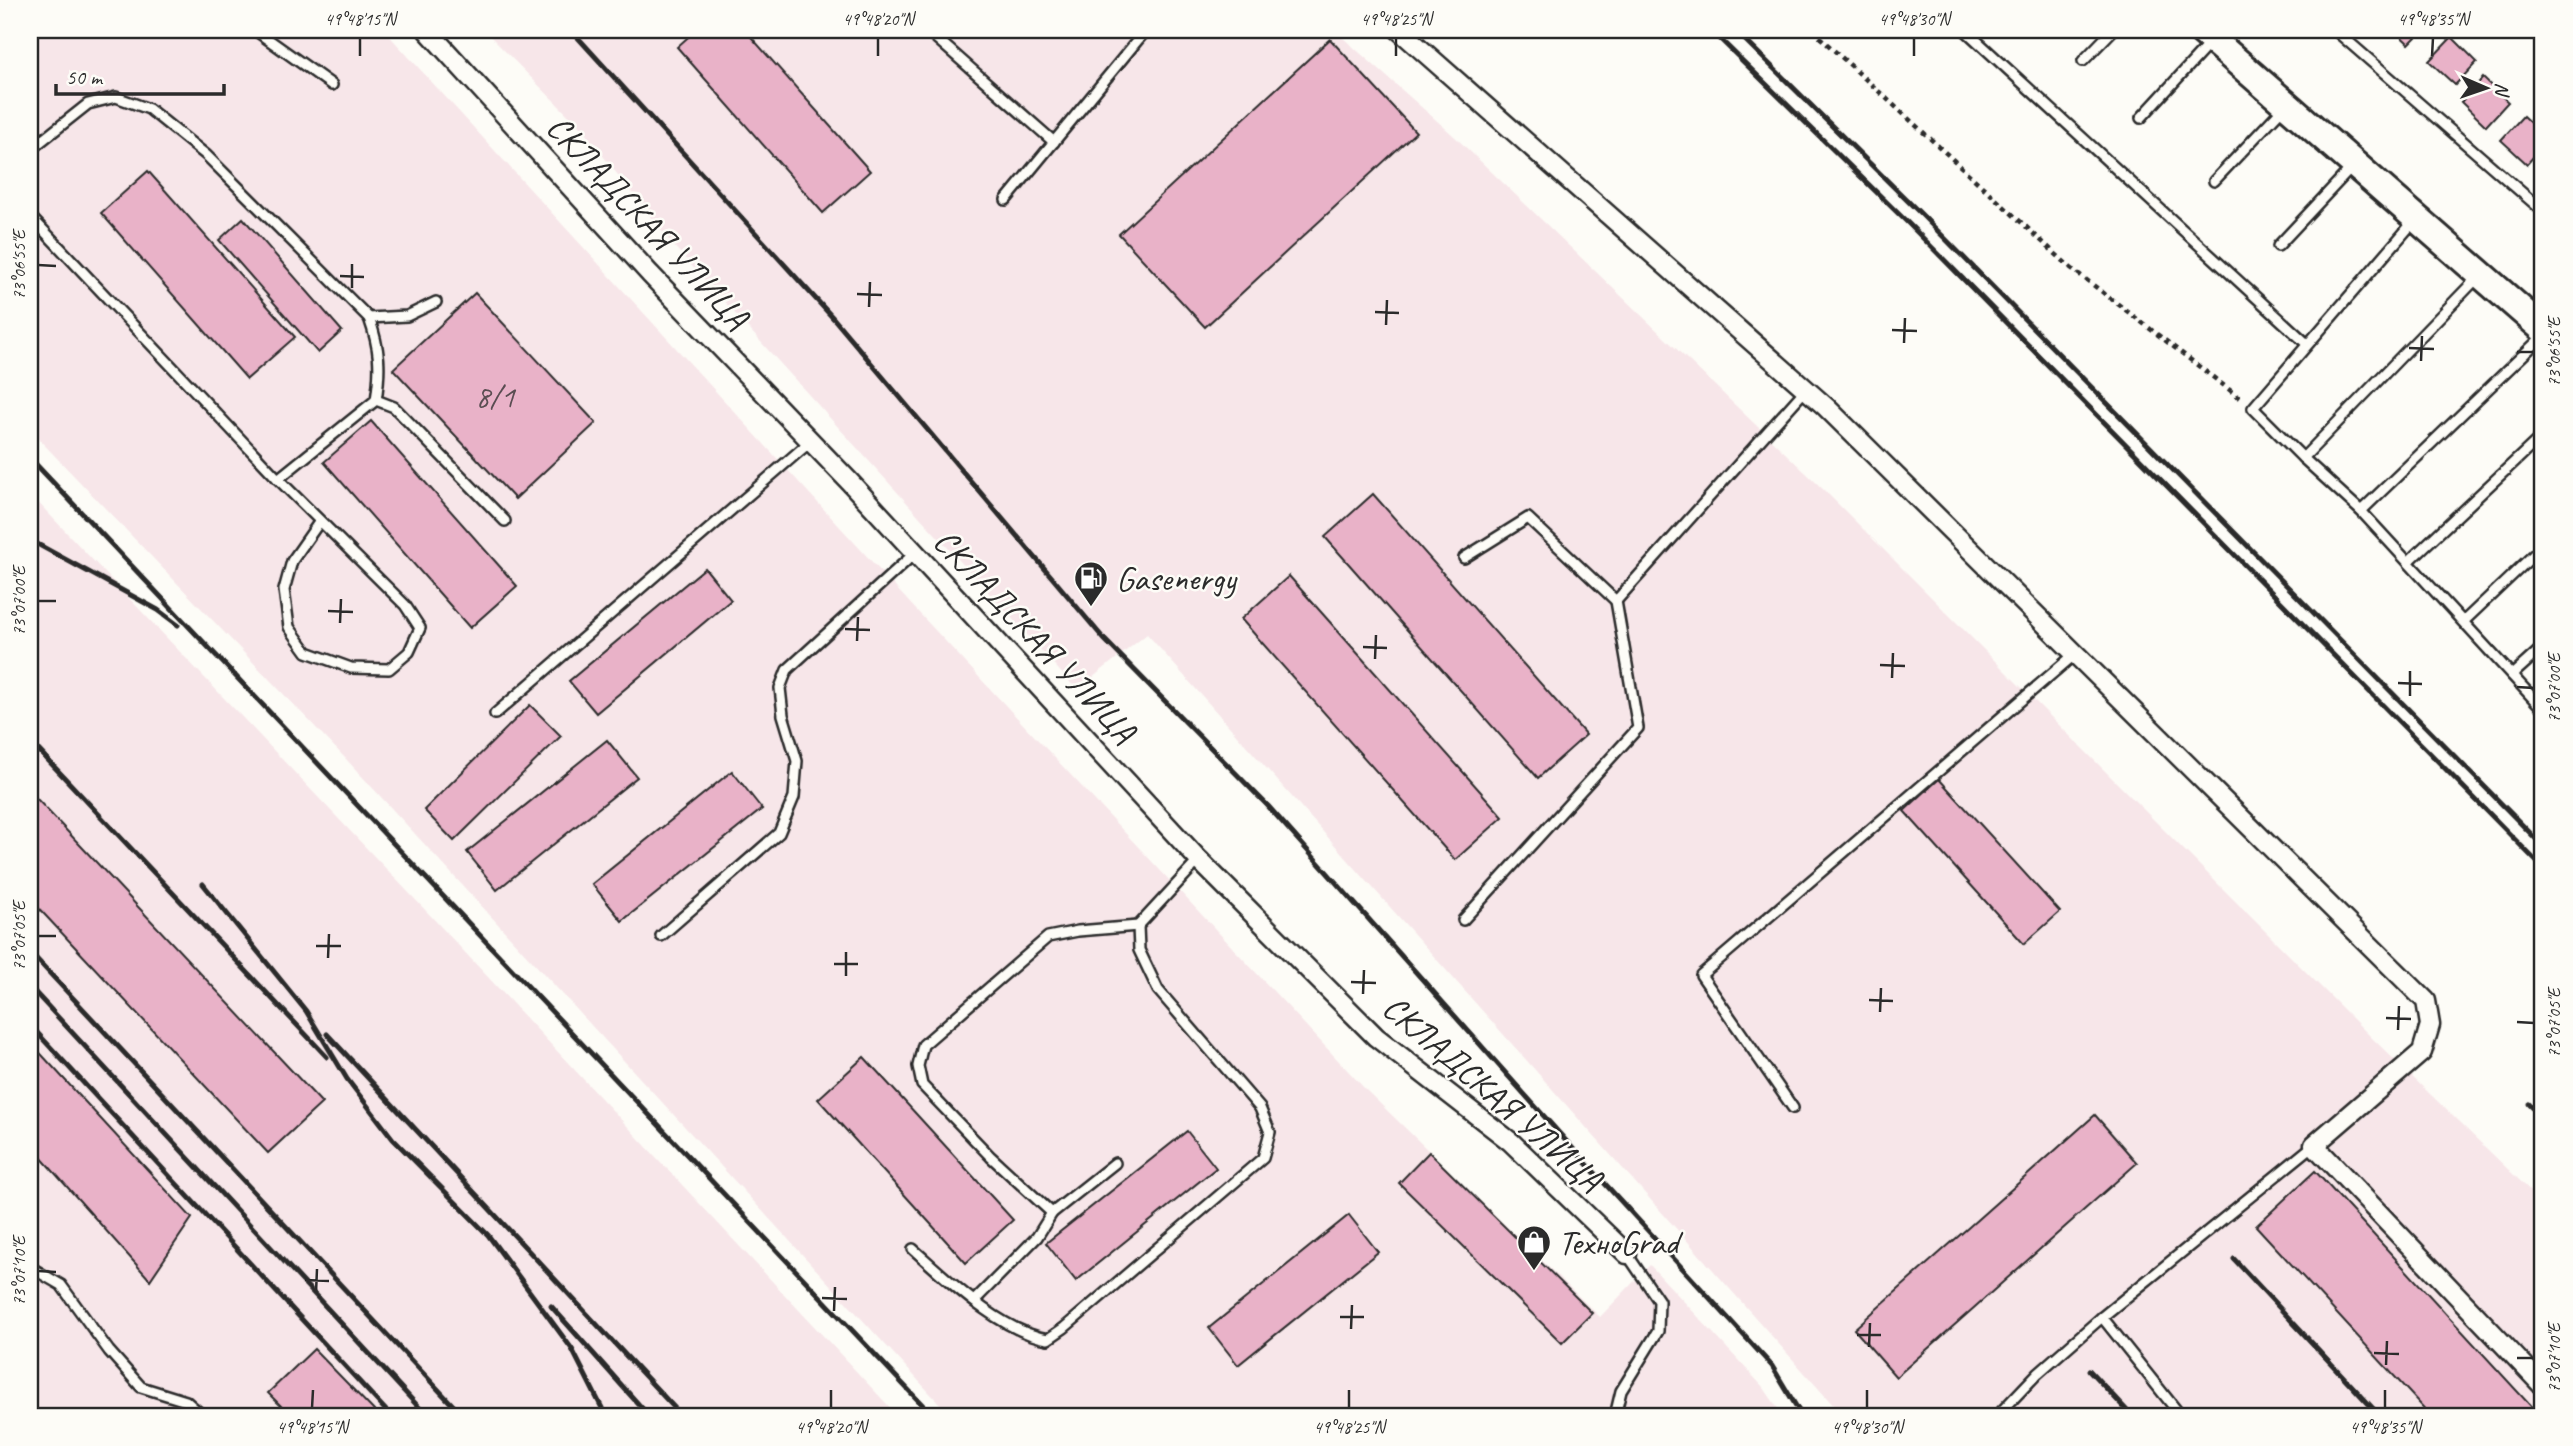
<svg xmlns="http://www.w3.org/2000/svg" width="2573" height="1446" viewBox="0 0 2573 1446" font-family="Caveat,sans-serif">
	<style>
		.built { fill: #f7e6e9 }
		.building { fill: #e9b2c8; stroke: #2b2b2b; stroke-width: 2 }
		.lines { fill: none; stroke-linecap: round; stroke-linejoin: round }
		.lane-casing { stroke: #2b2b2b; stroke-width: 14 }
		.street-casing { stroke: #2b2b2b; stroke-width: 23 }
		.secondary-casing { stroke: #2b2b2b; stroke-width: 32 }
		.path { stroke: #2b2b2b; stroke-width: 4.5; stroke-dasharray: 5 5; stroke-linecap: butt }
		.lane { stroke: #fdfcf7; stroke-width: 9 }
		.street { stroke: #fdfcf7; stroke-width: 18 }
		.secondary { stroke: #fdfcf7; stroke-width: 26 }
		.rail { stroke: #2b2b2b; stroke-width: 5 }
		.ticks { fill: none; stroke: #2b2b2b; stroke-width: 2.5 }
		.labels { text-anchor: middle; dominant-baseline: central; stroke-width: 5; stroke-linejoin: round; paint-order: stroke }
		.number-label { font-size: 32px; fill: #5a4d52 }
		.street-label { font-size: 35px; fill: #2b2b2b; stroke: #fdfcf7 }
		.poi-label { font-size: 35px; fill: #2b2b2b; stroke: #fdfcf7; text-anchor: start }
		.neatline { fill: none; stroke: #2b2b2b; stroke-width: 2.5 }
		.ticks-label { font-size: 18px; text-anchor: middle; fill: #2b2b2b }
	</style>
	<rect width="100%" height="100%" fill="#fdfcf7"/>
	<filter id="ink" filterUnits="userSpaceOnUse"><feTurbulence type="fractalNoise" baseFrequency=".0143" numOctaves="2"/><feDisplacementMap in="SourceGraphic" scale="14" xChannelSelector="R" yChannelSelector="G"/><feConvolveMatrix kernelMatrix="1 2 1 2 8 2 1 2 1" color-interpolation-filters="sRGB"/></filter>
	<g filter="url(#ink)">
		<!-- built -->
		<g class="built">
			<path d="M30 30H384L919 613 1366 1090 1600 1317 1650 1265 1764 1388 1783 1416H951L346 759 30 430Z"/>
			<path d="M484 30H1334L1453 135 1827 493 2374 1040 2543 1203V1416H1843L1147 634 1077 690 671 243 582 129Z"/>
			<path d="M30 494 429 914 898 1416H30Z"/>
		</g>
		<!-- building -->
		<g class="building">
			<path d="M696 30H745L870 171 823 213 677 47Z"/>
			<path d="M2394 30H2423L2409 44Z"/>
			<path d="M2452 37 2477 62 2455 85 2429 61Z"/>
			<path d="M1330 39 1416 132 1205 327 1119 234Z"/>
			<path d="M2483 78 2508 102 2486 126 2461 102Z"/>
			<path d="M2523 116 2543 135V146L2527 164 2501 140Z"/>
			<path d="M148 171 295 337 247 379 101 213Z"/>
			<path d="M243 218 342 331 318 353 219 240Z"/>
			<path d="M475 293 596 423 515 499 393 369Z"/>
			<path d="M371 421 517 586 470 628 324 462Z"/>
			<path d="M1373 494 1586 735 1538 778 1325 537Z"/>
			<path d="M705 568 731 600 596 713 569 681Z"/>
			<path d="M1289 576 1503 817 1455 860 1241 619Z"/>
			<path d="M530 705 561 736 454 841 424 810Z"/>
			<path d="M607 740 637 777 497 890 467 852Z"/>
			<path d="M732 771 762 809 622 921 592 884Z"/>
			<path d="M1939 779 2060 912 2024 944 1904 811Z"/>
			<path d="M36 798 322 1103 268 1153 30 899V804Z"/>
			<path d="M30 1042 192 1218 150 1280 30 1145Z"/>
			<path d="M864 1057 1013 1220 966 1263 818 1099Z"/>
			<path d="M2095 1115 2137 1163 1896 1377 1854 1329Z"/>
			<path d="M1187 1131 1216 1168 1076 1281 1046 1243Z"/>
			<path d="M1429 1152 1592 1313 1562 1343 1399 1183Z"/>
			<path d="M2315 1171 2540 1416H2431L2256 1226Z"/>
			<path d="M1349 1215 1378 1252 1238 1365 1209 1328Z"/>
			<path d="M314 1349 379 1416H291L268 1393Z"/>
		</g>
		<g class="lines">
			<!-- lane casing -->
			<g class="lane-casing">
				<g id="lane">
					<path d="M255 30 332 85"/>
					<path d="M927 30 1054 142"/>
					<path d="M1965 30 2307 344"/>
					<path d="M2335 30 2543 211"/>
					<path d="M2083 61 2113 30"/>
					<path d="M2141 118 2211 42"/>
					<path d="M30 150 88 104 116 97 149 109 206 155 369 318C380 349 381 368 376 400"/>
					<path d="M2214 181 2285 106"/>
					<path d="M1006 200 1146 30"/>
					<path d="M30 216 278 479 376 400 394 407 505 521"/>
					<path d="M2415 220 2253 408 2303 458 2361 511 2543 709"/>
					<path d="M2278 246 2353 166"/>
					<path d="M369 318 407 316 436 302"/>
					<path d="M2303 458 2479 276"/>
					<path d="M278 479 405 605 420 628 409 652 389 669 351 668 307 652 289 627 284 590 292 561 320 521"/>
					<path d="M2361 511 2543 336"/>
					<path d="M1464 558 1528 518 1616 601 1806 389"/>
					<path d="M2409 561 2543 435"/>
					<path d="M2464 621 2543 546"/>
					<path d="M2512 675 2543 647"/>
					<path d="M495 714 811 441"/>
					<path d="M1463 920 1638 728 1616 601"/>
					<path d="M661 936 779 833 794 797 797 761 783 715 780 688 787 670 915 553"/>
					<path d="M1793 1108 1701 975 2075 654"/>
					<path d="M1052 1213 1115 1163"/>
					<path d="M913 1249C948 1280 1001 1332 1048 1339L1064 1328 1263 1158 1270 1132 1260 1108 1158 990 1139 950 1138 926 1199 860"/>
					<path d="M30 1267 61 1285 109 1351 141 1387 186 1401 203 1416"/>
					<path d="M974 1301 1037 1237 1052 1213 991 1157 922 1085 918 1066 923 1045 1048 937 1078 931 1138 926"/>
					<path d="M2102 1317 2181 1416"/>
					<path d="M1615 1416 1621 1391 1658 1331 1659 1301 1627 1254"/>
					<path d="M1997 1416 2038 1373 2102 1317 2314 1145"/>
				</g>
			</g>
			<!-- street casing -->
			<g class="street-casing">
				<g id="street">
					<path d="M427 30 650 274 848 480 1199 860 1376 1037 1511 1142 1627 1254"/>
					<path d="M1399 30 1826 407 2426 1001 2430 1025 2422 1052 2314 1145 2543 1386"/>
				</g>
			</g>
			<!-- secondary casing -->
			<g class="secondary-casing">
				<path id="secondary" d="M2201 30 2543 329"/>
			</g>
			<!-- path -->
			<path class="path" d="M1812 30 2071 268 2244 401"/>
			<!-- lane -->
			<use href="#lane" class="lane"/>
			<!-- street -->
			<use href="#street" class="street"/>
			<!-- secondary -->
			<use href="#secondary" class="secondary"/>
			<!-- rail -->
			<g class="rail">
				<path d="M571 30 834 319 1104 639 1268 806 1575 1151 1772 1366 1802 1416"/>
				<path d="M1711 30 1909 224 2543 868"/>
				<path d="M1735 30 1921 214 2543 846"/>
				<path d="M30 458 933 1416"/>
				<path d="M30 540 158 610 178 625"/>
				<path d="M30 741 327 1057"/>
				<path d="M203 884 306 1011 347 1079 393 1139 488 1235 572 1349 606 1416"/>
				<path d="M30 952 463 1416"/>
				<path d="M30 987 427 1416"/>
				<path d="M30 1025 391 1416"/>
				<path d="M327 1034 682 1416"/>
				<path d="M2529 1104 2543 1118"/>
				<path d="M2234 1259 2380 1416"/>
				<path d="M551 1306 649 1416"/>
				<path d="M2089 1370 2132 1416"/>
			</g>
		</g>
	</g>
	<!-- ticks -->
	<path class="ticks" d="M360 56V38M878 56V38M1396 56V38M1914 56V38M2432 56 2433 38M38 265 56 266M340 276 364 277M352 288V264M857 294 882 295M869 307 870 282M1375 312 1399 313M1386 325 1387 300M1892 330 1917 331M1904 343 1905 318M2409 348 2434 349M2517 352H2534M2421 361 2422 336M38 601H56M328 611 353 612M340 623 341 599M845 629 870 630M857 641 858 617M1363 647 1387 648M1375 659 1376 635M1880 665 1905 666M1892 678 1893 653M2398 683 2422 684M2517 687 2534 688M2410 696V671M38 936H56M316 946H341M328 958 329 934M834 964H858M846 976V952M1351 982 1376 983M1363 994 1364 970M1869 1000 1893 1001M1880 1012 1881 988M2386 1018 2411 1019M2517 1022 2534 1023M2398 1030 2399 1006M38 1271 56 1272M305 1280 329 1281M316 1293 317 1269M822 1298 847 1299M834 1311 835 1287M1340 1317H1364M1351 1329 1352 1305M1857 1335H1881M1869 1347 1870 1323M2374 1353 2399 1354M2517 1358H2534M2386 1365 2387 1341M312 1408 313 1390M831 1408V1390M1349 1408V1390M1867 1408V1390M2385 1408V1390"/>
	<!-- icons -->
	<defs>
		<g id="fuel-pin" transform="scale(1.75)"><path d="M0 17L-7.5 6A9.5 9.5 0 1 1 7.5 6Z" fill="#2b2b2b" stroke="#fdfcf7"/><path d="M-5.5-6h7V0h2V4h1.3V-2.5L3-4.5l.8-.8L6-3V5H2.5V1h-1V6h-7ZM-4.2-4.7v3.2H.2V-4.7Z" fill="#fff"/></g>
		<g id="shop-pin" transform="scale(1.75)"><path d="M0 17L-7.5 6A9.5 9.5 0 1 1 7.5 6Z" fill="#2b2b2b" stroke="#fdfcf7"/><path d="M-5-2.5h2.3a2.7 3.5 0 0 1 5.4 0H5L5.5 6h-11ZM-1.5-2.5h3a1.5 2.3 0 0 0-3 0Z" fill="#fff"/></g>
	</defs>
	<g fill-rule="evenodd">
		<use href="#fuel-pin" x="1091" y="578"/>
		<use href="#shop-pin" x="1534" y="1242"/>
	</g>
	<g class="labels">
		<!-- number labels -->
		<g class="number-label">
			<text x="495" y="396">8/1</text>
		</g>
		<!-- street labels -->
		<g class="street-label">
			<text transform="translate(648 222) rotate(47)">СКЛАДСКАЯ УЛИЦА</text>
			<text transform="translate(1035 636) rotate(47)">СКЛАДСКАЯ УЛИЦА</text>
			<text transform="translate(1493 1093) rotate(41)">СКЛАДСКАЯ УЛИЦА</text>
		</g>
		<!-- poi labels -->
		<g class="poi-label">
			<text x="1116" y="578">Gasenergy</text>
			<text x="1558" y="1242">ТехноGrad</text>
		</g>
	</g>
	<!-- margin -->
	<rect width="2573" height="1446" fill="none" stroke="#fdfcf7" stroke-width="77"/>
	<!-- north arrow -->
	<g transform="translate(2486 88) rotate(92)" stroke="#fdfcf7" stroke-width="5" paint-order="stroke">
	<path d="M0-5L12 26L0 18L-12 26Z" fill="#2b2b2b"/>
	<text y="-10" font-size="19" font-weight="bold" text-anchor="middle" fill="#2b2b2b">N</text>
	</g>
	<!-- scale -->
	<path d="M56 84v10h168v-10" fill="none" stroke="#2b2b2b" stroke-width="3.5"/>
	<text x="66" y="84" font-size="21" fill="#2b2b2b" stroke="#fdfcf7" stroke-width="5" paint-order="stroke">50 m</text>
	<rect x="38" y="38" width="2496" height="1370" class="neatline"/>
	<g class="ticks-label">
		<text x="360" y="25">49°48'15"N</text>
		<text x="878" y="25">49°48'20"N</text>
		<text x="1396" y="25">49°48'25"N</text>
		<text x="1914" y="25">49°48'30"N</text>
		<text x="2433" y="25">49°48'35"N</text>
		<text transform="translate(19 265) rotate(-90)" y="6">73°06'55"E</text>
		<text transform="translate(2554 352) rotate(-90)" y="6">73°06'55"E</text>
		<text transform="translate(19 601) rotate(-90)" y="6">73°07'00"E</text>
		<text transform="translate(2554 688) rotate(-90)" y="6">73°07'00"E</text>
		<text transform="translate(19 936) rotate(-90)" y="6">73°07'05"E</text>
		<text transform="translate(2554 1023) rotate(-90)" y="6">73°07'05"E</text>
		<text transform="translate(19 1271) rotate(-90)" y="6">73°07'10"E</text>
		<text transform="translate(2554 1358) rotate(-90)" y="6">73°07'10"E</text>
		<text x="312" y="1433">49°48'15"N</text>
		<text x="831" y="1433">49°48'20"N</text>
		<text x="1349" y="1433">49°48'25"N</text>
		<text x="1867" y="1433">49°48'30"N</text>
		<text x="2385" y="1433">49°48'35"N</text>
	</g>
</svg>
